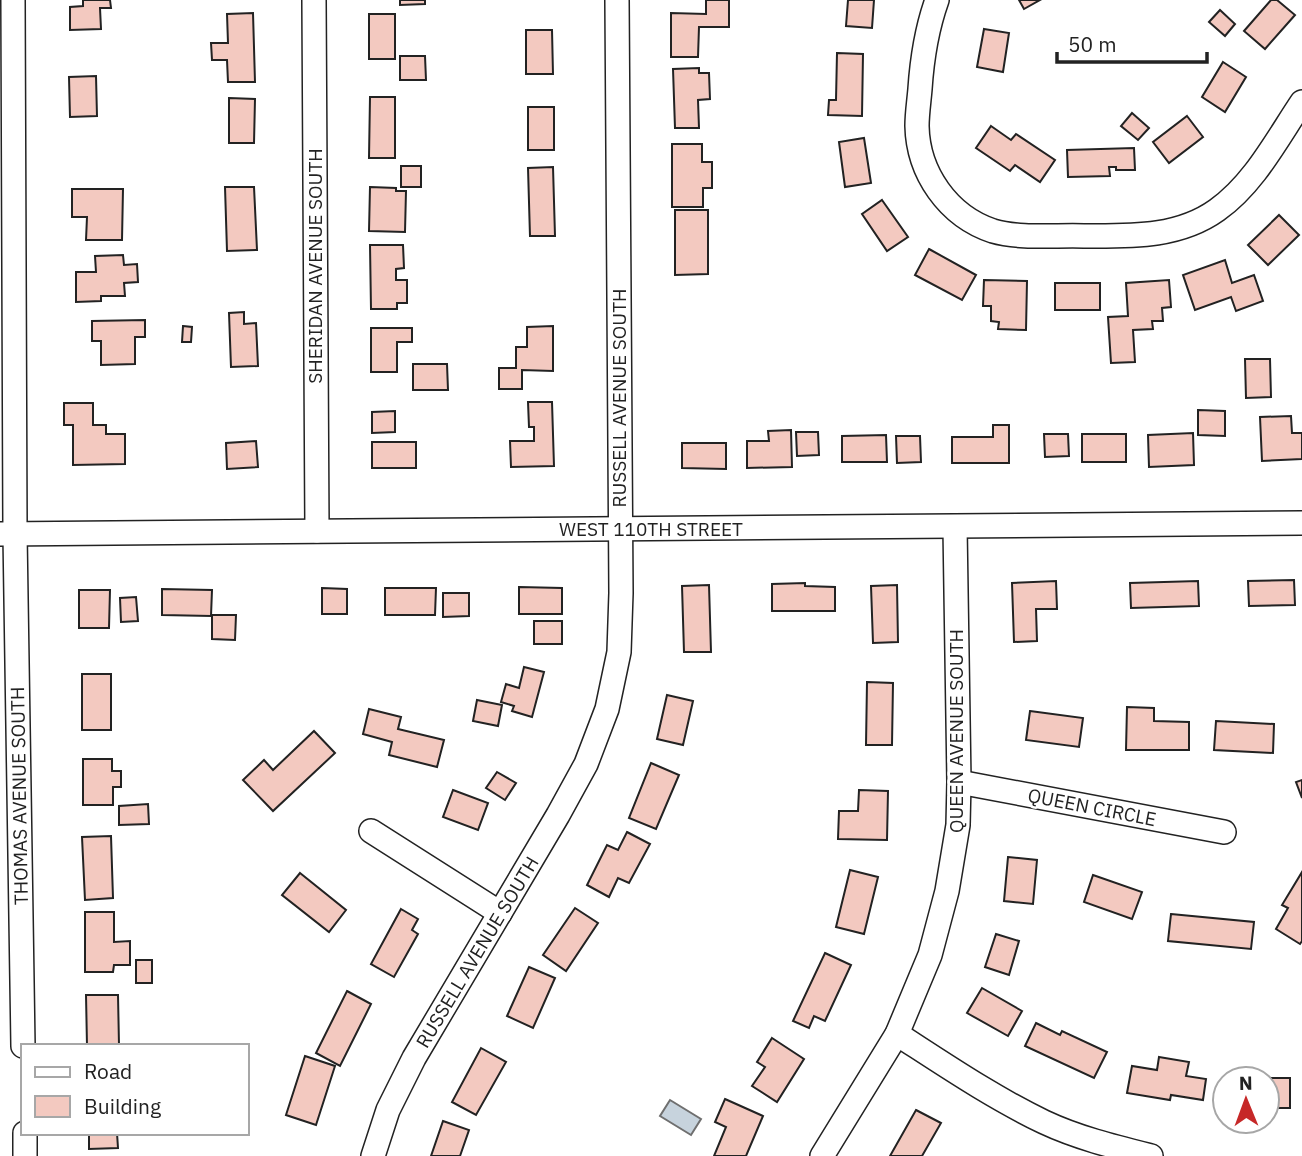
<svg xmlns="http://www.w3.org/2000/svg" width="1302" height="1156" viewBox="0 0 1302 1156" font-family="'IBM Plex Sans',sans-serif">
	<style>
		.water { fill: #c7d3dd; stroke: #6f6f6f; stroke-width: 2 }
		.building { fill: #f3c9c0; stroke: #222; stroke-width: 2 }
		.lines { fill: none; stroke-linecap: round; stroke-linejoin: round }
		.minor-casing { stroke: #222; stroke-width: 26 }
		.minor { stroke: #fff; stroke-width: 23 }
		.labels { text-anchor: middle; dominant-baseline: central; stroke-width: 5; stroke-linejoin: round; paint-order: stroke }
		.street-label { font-size: 19px; fill: #222; stroke: #fff }
	</style>
	<rect width="100%" height="100%" fill="#fff"/>
	<!-- water -->
	<path class="water" d="M670 1100 701 1119 691 1135 660 1116Z"/>
	<!-- building -->
	<g class="building">
		<path d="M83 0H110L111 8H100L101 29 70 30V7L83 6Z"/>
		<path d="M400 0H425V4L400 5Z"/>
		<path d="M706 0H729V27H699L698 57H671V13L706 14Z"/>
		<path d="M848 0H874L872 28 846 26Z"/>
		<path d="M1019 0H1040L1024 9Z"/>
		<path d="M1271 0H1277L1295 15 1265 49 1244 31Z"/>
		<path d="M1220 10 1235 24 1225 36 1209 22Z"/>
		<path d="M253 13 255 82H228L227 60H212L211 43H228L227 14Z"/>
		<rect x="369" y="14" width="26" height="45"/>
		<path d="M984 29 1009 33 1003 72 977 67Z"/>
		<path d="M526 30H552L553 74H526Z"/>
		<path d="M837 53 863 54 862 116 828 115 829 100H836Z"/>
		<path d="M400 56H425L426 80H400Z"/>
		<path d="M1223 62 1246 77 1225 112 1202 97Z"/>
		<path d="M699 68V73H709L710 99 698 100 699 128H675L673 69Z"/>
		<path d="M96 76 97 116 70 117 69 77Z"/>
		<path d="M370 97H395V158H369Z"/>
		<path d="M229 98 255 99 254 143H229Z"/>
		<rect x="528" y="107" width="26" height="43"/>
		<path d="M1132 113 1149 128 1138 140 1121 126Z"/>
		<path d="M1187 116 1203 137 1169 163 1153 142Z"/>
		<path d="M991 126 1011 140 1016 134 1055 160 1040 182 1015 165 1010 171 976 148Z"/>
		<path d="M864 138 871 183 845 187 839 142Z"/>
		<path d="M672 144H702V162H712V188H703V207H672Z"/>
		<path d="M1134 148 1135 170H1116V167H1109L1110 176 1068 177 1067 150Z"/>
		<rect x="401" y="166" width="20" height="21"/>
		<path d="M553 167 555 236H530L528 168Z"/>
		<path d="M225 187H254L257 250 227 251Z"/>
		<path d="M370 187 396 188V191H406L405 232 369 231Z"/>
		<path d="M72 189H123L122 240H86L87 217H72Z"/>
		<path d="M882 200 908 237 887 251 862 214Z"/>
		<path d="M675 210H708V274L675 275Z"/>
		<path d="M1279 215 1299 235 1268 265 1248 245Z"/>
		<path d="M370 245H403L404 268 396 269V280H407V303H397V309H371Z"/>
		<path d="M929 249 976 275 962 300 915 275Z"/>
		<path d="M123 255 124 265 137 264 138 282 124 283 125 296H101V301L76 302V272H96L95 256Z"/>
		<path d="M1225 260 1232 283 1254 275 1263 301 1236 311 1231 297 1195 310 1183 275Z"/>
		<path d="M984 280 1027 281 1026 330 998 329 999 322 991 321V306H983Z"/>
		<path d="M1169 280 1171 307 1162 308 1163 321H1152L1153 329 1133 330 1135 362 1111 363 1108 317 1128 316 1126 283Z"/>
		<rect x="1055" y="283" width="45" height="27"/>
		<path d="M244 312V324L256 323 258 366 231 367 229 313Z"/>
		<path d="M145 320V337H135V364L101 365V341H92V321Z"/>
		<path d="M183 326 192 327 191 342H182Z"/>
		<path d="M553 326V371L522 370V389H499V368H516V347H527V327Z"/>
		<path d="M371 328H412V342H397V372H371Z"/>
		<path d="M1245 359H1270L1271 397 1246 398Z"/>
		<path d="M413 364H447L448 390H413Z"/>
		<path d="M528 402H552L554 466 511 467 510 441H534V427H529Z"/>
		<path d="M64 403H93V425H106V434H125V464L73 465V425H64Z"/>
		<path d="M1198 410 1225 411V436L1198 435Z"/>
		<path d="M395 411V432L372 433V412Z"/>
		<path d="M1291 416 1292 433H1302V459L1262 461 1260 417Z"/>
		<path d="M993 425H1009V463H952V437H993Z"/>
		<path d="M791 430 792 467 747 468V441H769L768 431Z"/>
		<path d="M796 432H818L819 455 797 456Z"/>
		<path d="M1193 433 1194 465 1149 467 1148 435Z"/>
		<path d="M1044 434H1068L1069 456 1045 457Z"/>
		<rect x="1082" y="434" width="44" height="28"/>
		<path d="M886 435 887 462H842V436Z"/>
		<path d="M896 436H920L921 462 897 463Z"/>
		<path d="M256 441 258 467 227 469 226 443Z"/>
		<rect x="372" y="442" width="44" height="26"/>
		<path d="M682 443H726V469L682 468Z"/>
		<path d="M1294 580 1295 605 1249 606 1248 581Z"/>
		<path d="M1056 581 1057 609H1036L1037 641 1014 642 1012 583Z"/>
		<path d="M1198 581 1199 606 1131 608 1130 583Z"/>
		<path d="M805 583V586L835 587V611H772V584Z"/>
		<path d="M709 585 711 652H684L682 586Z"/>
		<path d="M897 585 898 642 873 643 871 586Z"/>
		<path d="M519 587 562 588V614H519Z"/>
		<path d="M322 588 347 589V614H322Z"/>
		<path d="M385 588H436L435 615H385Z"/>
		<path d="M162 589 212 590 211 616 162 615Z"/>
		<path d="M79 590H110L109 628H79Z"/>
		<path d="M443 593H469V616L443 617Z"/>
		<path d="M136 597 138 621 121 622 120 598Z"/>
		<path d="M212 615H236L235 640 212 639Z"/>
		<rect x="534" y="621" width="28" height="23"/>
		<path d="M524 667 544 672 532 717 512 711 514 706 501 702 506 684 519 688Z"/>
		<rect x="82" y="674" width="29" height="56"/>
		<path d="M867 682 893 683 892 745H866Z"/>
		<path d="M667 695 693 701 683 745 657 739Z"/>
		<path d="M477 700 502 705 498 726 473 721Z"/>
		<path d="M1127 707 1154 708V721L1189 722V750H1126Z"/>
		<path d="M369 709 401 717 398 729 444 740 437 767 389 755 392 742 363 734Z"/>
		<path d="M1030 711 1083 718 1079 747 1026 740Z"/>
		<path d="M1216 721 1274 724 1273 753 1214 750Z"/>
		<path d="M314 731 335 753 273 811 243 780 264 760 273 770Z"/>
		<path d="M83 759H112V771H121V787H113V805H83Z"/>
		<path d="M651 763 679 775 656 829 629 818Z"/>
		<path d="M497 772 516 783 505 800 486 788Z"/>
		<path d="M1302 780V798L1296 782Z"/>
		<path d="M453 790 488 803 478 830 443 817Z"/>
		<path d="M859 790 888 791 887 840 838 839 839 811H858Z"/>
		<path d="M148 804 149 824 119 825V806Z"/>
		<path d="M627 832 650 844 629 883 618 878 609 897 587 885 607 845 618 850Z"/>
		<path d="M111 836 113 898 85 900 82 837Z"/>
		<path d="M1008 857 1037 860 1033 904 1004 901Z"/>
		<path d="M850 870 878 877 864 934 836 927Z"/>
		<path d="M1302 872V941L1300 944 1276 929 1288 908 1282 905Z"/>
		<path d="M300 873 346 910 329 932 282 895Z"/>
		<path d="M1093 875 1142 892 1132 919 1084 902Z"/>
		<path d="M575 908 598 923 566 971 543 955Z"/>
		<path d="M401 909 418 919 412 930 418 934 394 977 371 964Z"/>
		<path d="M85 912H114V942L130 941V965H114L113 972H85Z"/>
		<path d="M1171 914 1254 922 1251 949 1168 941Z"/>
		<path d="M996 934 1019 941 1009 975 985 967Z"/>
		<path d="M825 953 851 965 825 1021 814 1016 809 1028 793 1021Z"/>
		<rect x="136" y="960" width="16" height="23"/>
		<path d="M529 967 555 978 533 1028 507 1016Z"/>
		<path d="M982 988 1022 1011 1008 1036 967 1013Z"/>
		<path d="M347 991 371 1004 340 1066 316 1053Z"/>
		<path d="M86 995H118L119 1045 87 1046Z"/>
		<path d="M1036 1023 1060 1035 1062 1031 1107 1052 1094 1078 1025 1046Z"/>
		<path d="M772 1038 804 1059 777 1102 752 1086 765 1067 757 1062Z"/>
		<path d="M481 1048 506 1062 476 1115 452 1102Z"/>
		<path d="M305 1056 335 1066 316 1125 286 1115Z"/>
		<path d="M1159 1057 1189 1062 1186 1076 1206 1079 1203 1100 1171 1095 1170 1100 1127 1093 1132 1066 1157 1070Z"/>
		<path d="M1223 1078H1290V1108H1267V1079H1225L1224 1101Z"/>
		<path d="M725 1099 763 1116 746 1156H714L726 1127 715 1122Z"/>
		<path d="M916 1110 941 1123 922 1156H890Z"/>
		<path d="M443 1121 469 1130 460 1156H431Z"/>
		<path d="M89 1133H117L118 1148 89 1149Z"/>
	</g>
	<g class="lines">
		<!-- minor casing -->
		<g class="minor-casing">
			<g id="minor">
				<path d="M13 0 15 534 23 1046"/>
				<path d="M314 0 317 531"/>
				<path d="M937 0C927 28 922 59 920 89 919 101 917 114 917 126 918 173 948 216 993 231 1021 239 1055 235 1084 236 1130 236 1178 238 1217 210 1254 184 1277 139 1302 102"/>
				<path d="M0 534 1302 523"/>
				<path d="M959 782 1224 832"/>
				<path d="M371 831 500 913"/>
				<path d="M897 1034C945 1065 992 1097 1044 1122 1078 1138 1115 1147 1151 1156"/>
				<path d="M25 1133V1156"/>
				<path d="M373 1156 388 1110 414 1058 558 815 586 764 607 709 619 652 621 593 617 0"/>
				<path d="M822 1156 897 1034 930 955 947 891 958 825 959 782 955 527"/>
			</g>
		</g>
		<!-- minor -->
		<use href="#minor" class="minor"/>
	</g>
	<g class="labels">
		<!-- street labels -->
		<g class="street-label">
			<text transform="translate(315 266) rotate(-90)">SHERIDAN AVENUE SOUTH</text>
			<text transform="translate(619 398) rotate(-90)">RUSSELL AVENUE SOUTH</text>
			<text x="651" y="529">WEST 110TH STREET</text>
			<text transform="translate(956 731) rotate(-90)">QUEEN AVENUE SOUTH</text>
			<text transform="translate(19 796) rotate(-91)">THOMAS AVENUE SOUTH</text>
			<text transform="translate(1092 807) rotate(11)">QUEEN CIRCLE</text>
			<text transform="translate(477 952) rotate(-59)">RUSSELL AVENUE SOUTH</text>
		</g>
	</g>
	<!-- legend -->
	<rect x="21" y="1044" width="228" height="91" fill="#ffffff" stroke="#a7a7a7" stroke-width="2"/>
	<rect x="35" y="1067" width="35" height="10" fill="#ffffff" stroke="#a7a7a7" stroke-width="2"/>
	<text x="84" y="1079" font-size="21" fill="#222222">Road</text>
	<rect x="35" y="1096" width="35" height="21" fill="#f3c9c0" stroke="#a7a7a7" stroke-width="2"/>
	<text x="84" y="1114" font-size="21" fill="#222222">Building</text>
	<!-- north arrow -->
	<g transform="translate(1246 1100) rotate(359)"><circle r="33" fill="#ffffff" stroke="#a7a7a7" stroke-width="2"/>
	<path d="M0-5L12 26L0 18L-12 26Z" fill="#c62828"/>
	<text y="-10" font-size="19" font-weight="bold" text-anchor="middle" fill="#222222">N</text>
	</g>
	<!-- scale -->
	<path d="M1057 52v10h150v-10" fill="none" stroke="#222222" stroke-width="3.5"/>
	<text x="1068" y="52" font-size="21" fill="#222222" stroke="#ffffff" stroke-width="5" paint-order="stroke">50 m</text>
</svg>
